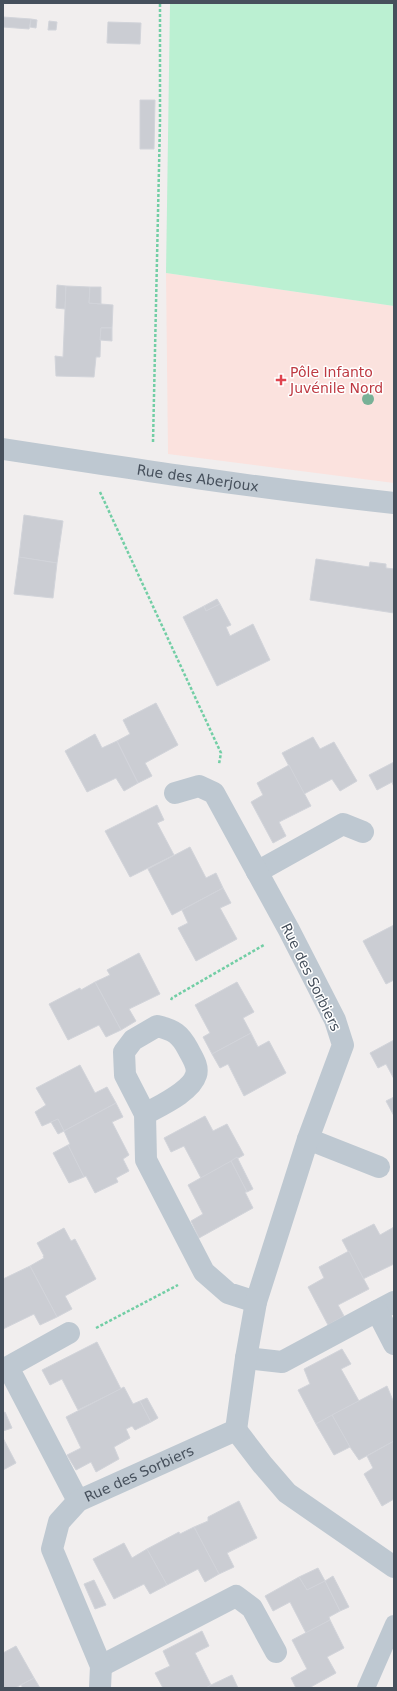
<svg xmlns="http://www.w3.org/2000/svg" width="397" height="1691" viewBox="0 0 397 1691" font-family="'DejaVu Sans',sans-serif">
	<style>
		.medical { fill: #fbe2de }
		.green { fill: #bbf0d2 }
		.building { fill: #cbcdd3; stroke: #d2d4da }
		.lines { fill: none; stroke-linecap: round; stroke-linejoin: round }
		.path { stroke: #72cea5; stroke-width: 2.5; stroke-dasharray: 3 2; stroke-linecap: butt }
		.lane { stroke: #bec8d1; stroke-width: 18 }
		.street { stroke: #bec8d1; stroke-width: 22 }
		.tree { fill: #78b197 }
		.health-dot { fill: #e0444e; stroke: #fff; stroke-width: 1.5 }
		.labels { text-anchor: middle; dominant-baseline: central; stroke-width: 3; stroke-linejoin: round; paint-order: stroke }
		.health-label { font-size: 14px; fill: #be3a42; stroke: #fff; text-anchor: start }
		.street-label { font-size: 14px; fill: #46505c; stroke: #fff }
	</style>
	<rect width="100%" height="100%" fill="#f1eeee"/>
	<!-- medical -->
	<path class="medical" d="M166 273 394 306V483L168 454Z"/>
	<!-- green -->
	<path class="green" d="M170 3H394V306L166 273Z"/>
	<!-- building -->
	<g class="building">
		<path d="M3 17 31 19 29 29 3 27Z"/>
		<path d="M31 19 37 20 36 28 30 27Z"/>
		<path d="M49 21 57 22 56 30H48Z"/>
		<path d="M108 22 141 23 140 44 107 43Z"/>
		<path d="M140 100H155L154 149H140Z"/>
		<path d="M57 285 66 286 65 309 56 308Z"/>
		<path d="M66 286 90 287 89 303 113 305 112 328H101L100 357H96L94 377 56 376 55 356 63 357Z"/>
		<path d="M90 287H101V304L89 303Z"/>
		<path d="M101 328H112V341L100 340Z"/>
		<path d="M24 515 63 521 57 563 19 557Z"/>
		<path d="M19 557 57 563 53 598 14 594Z"/>
		<path d="M316 559 369 567 370 562 386 564V568L394 569V613L310 600Z"/>
		<path d="M217 599 220 604 206 611 204 606Z"/>
		<path d="M220 604 231 625 226 627 230 636 253 624 270 660 217 686 183 617 204 606 206 611Z"/>
		<path d="M156 703 178 745 145 763 152 776 138 783 117 741 130 734 123 720Z"/>
		<path d="M95 734 102 748 117 741 138 783 124 791 116 778 87 792 65 751Z"/>
		<path d="M313 737 320 749 334 742 357 781 340 791 332 779 304 794 282 753Z"/>
		<path d="M394 762V787L392 782 377 790 369 775Z"/>
		<path d="M289 765 311 806 279 822 286 836 273 843 251 802 263 795 257 783Z"/>
		<path d="M157 805 164 820 157 823 174 855 130 877 105 831Z"/>
		<path d="M190 847 206 878 216 873 223 888 172 915 148 869Z"/>
		<path d="M223 888 231 903 220 908 237 939 196 961 178 928 188 923 182 910Z"/>
		<path d="M394 925V980L386 984 363 941Z"/>
		<path d="M139 953 160 994 129 1009 136 1021 121 1030 95 982 110 975 107 970Z"/>
		<path d="M95 982 121 1030 106 1037 99 1025 68 1040 49 1004 80 988 81 990Z"/>
		<path d="M237 982 254 1012 243 1018 251 1033 212 1054 203 1037 210 1033 195 1005Z"/>
		<path d="M251 1033 258 1047 269 1041 286 1073 244 1096 228 1064 220 1068 212 1054Z"/>
		<path d="M394 1040V1079L386 1064 378 1068 370 1053Z"/>
		<path d="M80 1065 95 1093 107 1087 116 1103 64 1131 58 1119 42 1126 35 1112 46 1105 36 1088Z"/>
		<path d="M394 1097V1116L386 1101Z"/>
		<path d="M116 1103 123 1117 112 1122 129 1155 123 1159 129 1171 116 1178 118 1182 95 1193 86 1176 84 1177 68 1145 70 1144 64 1131Z"/>
		<path d="M205 1116 213 1131 227 1124 244 1155 201 1178 184 1146 171 1152 164 1138Z"/>
		<path d="M58 1119 64 1131 58 1134 51 1122Z"/>
		<path d="M68 1145 84 1177 69 1183 53 1153Z"/>
		<path d="M237 1157 253 1189 247 1192 231 1161Z"/>
		<path d="M231 1161 247 1192H245L253 1208 199 1238 191 1221 203 1214 188 1185Z"/>
		<path d="M374 1224 380 1235 394 1227V1264L363 1279 342 1240Z"/>
		<path d="M64 1228 71 1241 75 1239 96 1279 65 1296 72 1309 57 1317 30 1266 44 1258 43 1256H44L37 1243Z"/>
		<path d="M349 1251 369 1289 338 1305 344 1316 328 1325 308 1287 324 1278 319 1267Z"/>
		<path d="M30 1266 57 1317 40 1325 34 1314 3 1329V1279Z"/>
		<path d="M97 1342 121 1389 78 1410 62 1379 50 1385 42 1370Z"/>
		<path d="M342 1349 351 1364 341 1369 359 1401 316 1424 298 1390 310 1384 304 1369Z"/>
		<path d="M387 1386 394 1403V1441L359 1460 350 1447 332 1415Z"/>
		<path d="M124 1387 133 1404 140 1401 151 1422 135 1430 132 1426 126 1429 130 1438 114 1447 119 1459 96 1472 91 1462 76 1470 67 1455 81 1448 66 1417Z"/>
		<path d="M147 1398 158 1418 151 1422 140 1401Z"/>
		<path d="M5 1412 12 1428 3 1431V1413Z"/>
		<path d="M332 1415 350 1447 334 1455 316 1424Z"/>
		<path d="M3 1438 16 1463 3 1470Z"/>
		<path d="M394 1441V1499L382 1506 364 1474 373 1468 367 1456Z"/>
		<path d="M239 1501 257 1538 227 1553 234 1567 219 1574 194 1527 208 1521V1517Z"/>
		<path d="M194 1527 219 1574 205 1582 198 1569 167 1585 147 1549 179 1532 180 1534Z"/>
		<path d="M124 1543 132 1558 147 1549 167 1585 150 1594 144 1584 114 1599 93 1559Z"/>
		<path d="M318 1568 325 1581 307 1590 299 1577Z"/>
		<path d="M333 1576 349 1607 340 1611 325 1581Z"/>
		<path d="M299 1577 307 1590 325 1581 340 1611 329 1617 330 1620 306 1633 290 1602 273 1611 265 1596Z"/>
		<path d="M94 1580 106 1605 95 1609 84 1584Z"/>
		<path d="M330 1620 344 1648 327 1657 336 1673 309 1688H296L291 1678 307 1669 292 1640Z"/>
		<path d="M202 1631 209 1646 195 1653 211 1685 206 1688H163L155 1673 170 1666 163 1651Z"/>
		<path d="M16 1646 34 1678 15 1688H3V1653Z"/>
		<path d="M232 1675 238 1688H206L211 1685Z"/>
		<path d="M34 1678 40 1688H23L21 1685Z"/>
	</g>
	<g class="lines">
		<!-- path -->
		<g class="path">
			<path d="M153 442 160 122V3"/>
			<path d="M100 492 221 753 219 764"/>
			<path d="M171 1000 172 998 264 945"/>
			<path d="M96 1328 178 1285"/>
		</g>
		<!-- lane -->
		<path class="lane" d="M366 1688 394 1624"/>
		<!-- street -->
		<g class="street">
			<path id="s1" d="M3 449C133 469 263 489 394 503"/>
			<path d="M257 872 343 824 363 832"/>
			<path d="M145 1114C159 1106 191 1092 196 1075 199 1066 192 1057 188 1049 180 1034 174 1030 157 1026L133 1040 124 1052 125 1075 145 1114 146 1160 204 1272 228 1293 256 1302"/>
			<path d="M308 1139 379 1167"/>
			<path d="M377 1311 394 1302"/>
			<path d="M69 1333 8 1367 78 1501"/>
			<path d="M246 1358 282 1362 377 1311 394 1344"/>
			<path d="M236 1430 262 1464 287 1493 394 1567"/>
			<path d="M101 1666 236 1596 252 1608 276 1652"/>
			<path id="s2" d="M100 1688 101 1666 52 1549 59 1522 78 1501 236 1430 246 1358 256 1302 308 1139 343 1045 335 1020 289 930 214 793 199 786 175 793"/>
		</g>
	</g>
	<!-- trees -->
	<circle class="tree" cx="368" cy="399" r="6"/>
	<!-- markers -->
	<path class="health-dot" d="M279 374h4v4h4v4h-4v4h-4v-4h-4v-4h4z"/>
	<g class="labels">
		<!-- health labels -->
		<g class="health-label">
			<text x="290" y="372">Pôle Infanto<tspan x="290" dy="16">Juvénile Nord</tspan></text>
		</g>
		<!-- street labels -->
		<g class="street-label">
			<text stroke="none"><textPath href="#s1" startOffset="197">Rue des Aberjoux</textPath></text>
			<text transform="translate(311 977) rotate(64)">Rue des Sorbiers</text>
			<text stroke="none"><textPath href="#s2" startOffset="272">Rue des Sorbiers</textPath></text>
		</g>
	</g>
	<!-- border -->
	<rect width="397" height="1691" fill="none" stroke="#46505c" stroke-width="8"/>
</svg>
